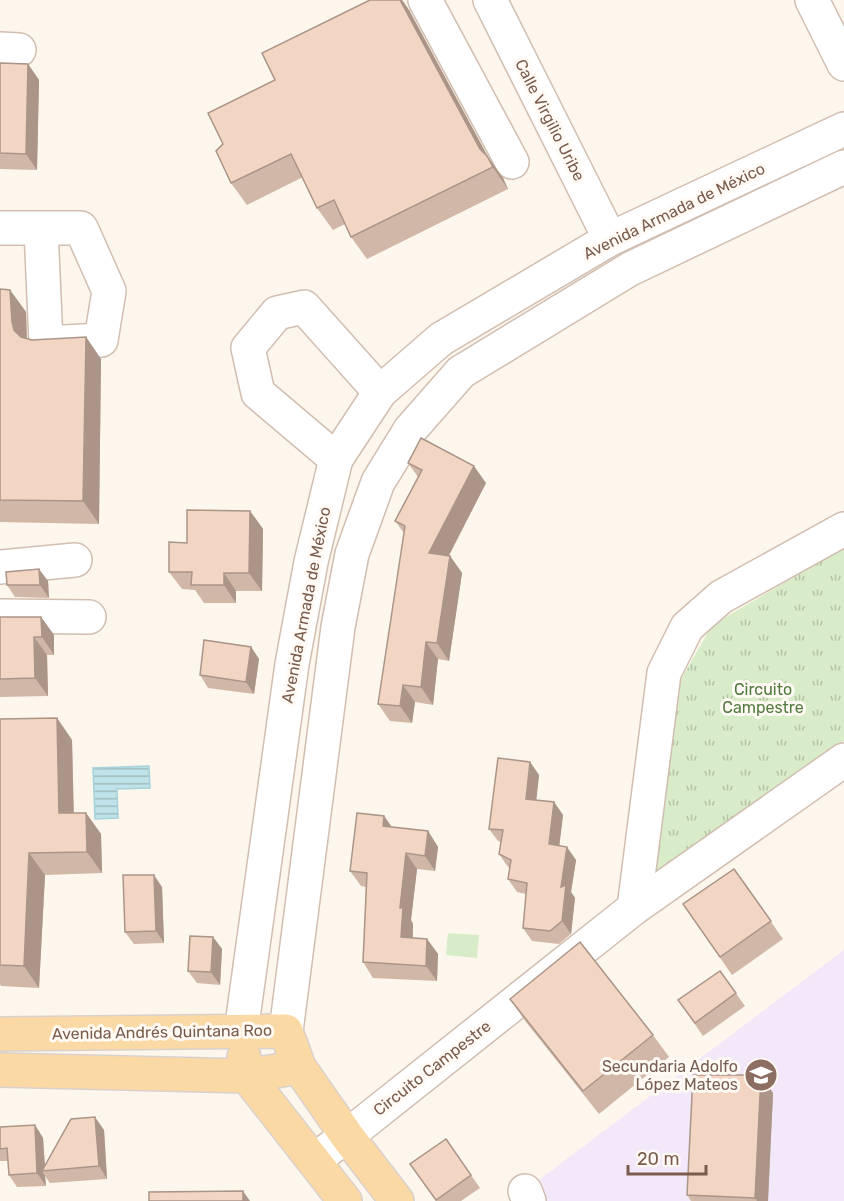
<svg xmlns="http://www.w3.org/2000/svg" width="844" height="1201" viewBox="0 0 844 1201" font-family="Rubik,sans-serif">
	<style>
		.education { fill: #f3e8fa }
		.grass { fill: #d8ecc9 }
		.park { fill: url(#park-tufts) }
		.water { fill: url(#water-rules); stroke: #a5d3da; stroke-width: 1.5 }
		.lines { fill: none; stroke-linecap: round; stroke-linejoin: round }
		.minor-casing { stroke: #d1beb0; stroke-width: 36 }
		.major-casing { stroke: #dad1cd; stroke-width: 36 }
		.minor { stroke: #fff; stroke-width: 33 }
		.major { stroke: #fbd9a5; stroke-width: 33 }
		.wall { fill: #d1b7a8 }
		.shaded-wall { fill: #aa9588 }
		.building { fill: #f3d5c3; stroke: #aa9588; stroke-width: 1.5 }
		.labels { text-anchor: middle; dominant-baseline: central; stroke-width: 6; stroke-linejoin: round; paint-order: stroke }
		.street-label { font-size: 16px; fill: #7a5c4d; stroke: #fffaf3 }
		.park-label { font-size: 16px; fill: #537a41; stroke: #fffaf3 }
		.education-label { font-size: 16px; fill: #785e54; stroke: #fffaf3; text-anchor: end }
	</style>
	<defs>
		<pattern id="park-tufts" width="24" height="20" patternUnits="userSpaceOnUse" patternTransform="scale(1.5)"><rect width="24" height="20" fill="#d8ecc9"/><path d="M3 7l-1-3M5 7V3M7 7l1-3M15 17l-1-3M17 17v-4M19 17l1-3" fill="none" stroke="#b4c2a5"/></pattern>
		<pattern id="water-rules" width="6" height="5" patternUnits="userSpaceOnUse" patternTransform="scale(1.5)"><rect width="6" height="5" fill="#bfe3e8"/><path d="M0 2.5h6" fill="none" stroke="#a0bbbe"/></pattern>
	</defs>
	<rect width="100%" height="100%" fill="#fdf6ec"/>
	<!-- education -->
	<path class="education" d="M844 950V1201H511Z"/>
	<!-- grass -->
	<path class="grass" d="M448 933 479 935 477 958 446 955Z"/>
	<!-- park -->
	<path class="park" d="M844 548V741L654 876 679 683 712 625Z"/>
	<!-- water -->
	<path class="water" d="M149 766 150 788 117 789 118 818 95 819 93 768Z"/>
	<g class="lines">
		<!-- minor casing -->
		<g class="minor-casing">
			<g id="minor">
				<path d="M425 0 512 162"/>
				<path d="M490 0 610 239"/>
				<path d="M812 0 844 64"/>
				<path d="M0 49 19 50"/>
				<path d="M0 228H81L109 291 101 340 46 343 41 229"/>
				<path d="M336 459 258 393 248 348 277 313 304 307 380 392"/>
				<path d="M0 567 75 560"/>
				<path d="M0 616 89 617"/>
				<path d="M634 908 664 673 687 627 721 597 844 529"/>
				<path d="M286 1031 338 627 352 554 378 482 410 430 461 372 630 269 844 167"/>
				<path d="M241 1032 292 664 311 562 336 459 380 392 441 339 610 239 844 129"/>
				<path d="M314 1160 347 1136 634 908 844 760"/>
				<path d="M525 1191 529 1201"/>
			</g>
		</g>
		<!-- major casing -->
		<g class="major-casing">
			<g id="major">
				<path d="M0 1034 286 1031 299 1067 347 1136 397 1201"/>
				<path d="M244 1057 247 1076 345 1201"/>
				<path d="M0 1070 247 1076 299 1067"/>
			</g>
		</g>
		<!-- minor -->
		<use href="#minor" class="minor"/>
		<!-- major -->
		<use href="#major" class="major"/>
	</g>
	<!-- wall -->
	<g class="wall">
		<path d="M370 0H402L409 10 488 157 503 178 508 189 367 259 351 237 345 224 333 230 317 208 303 177 247 205 231 183 223 144 275 80Z"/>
		<path d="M0 63 28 64 39 80 37 170 0 169Z"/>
		<path d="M0 289 10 290 26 312 27 339 32 340 86 337 101 359 99 524 0 522Z"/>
		<path d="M408 463 486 483 449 556H450L462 573 449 661 438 659 433 705 415 702 412 723 390 721 378 704 404 533 395 521 418 477Z"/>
		<path d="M250 511 263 529 262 591H236V603H204L195 590 182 589 169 572 187 543Z"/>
		<path d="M48 581 49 598 15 597 7 585Z"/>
		<path d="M0 617H41L54 635V655H47L48 696 0 697Z"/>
		<path d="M251 647 259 659 254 694 208 688 200 675Z"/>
		<path d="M57 718 72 740 74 813H86L101 834 102 873 45 875 39 988 1 986 0 984V719Z"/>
		<path d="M530 762 539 775 536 800 554 802 563 815 559 846 576 860 571 892 575 898 571 934 559 944 532 941 523 928 526 894 517 892 508 879 510 868 508 867 499 854 501 842 498 841 489 829Z"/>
		<path d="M384 816 392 827 428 831 438 847 435 871 417 869 411 920 413 924V938L427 939 438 954 437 981 373 978 363 962 366 887 361 886 350 871Z"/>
		<path d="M734 869 783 939 732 975 683 904Z"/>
		<path d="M162 887 164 943 134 944 125 932Z"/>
		<path d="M213 937 222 949 220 985 197 983 188 971Z"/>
		<path d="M720 971 745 1006 703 1036 678 1000Z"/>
		<path d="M510 999 653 1035 669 1057 599 1114 526 1022Z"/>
		<path d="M761 1075 773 1093 768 1201H691L687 1195Z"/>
		<path d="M35 1125 43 1138 45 1165 104 1130 107 1179 50 1183 45 1176 46 1186 17 1187 9 1175 8 1161H0V1127Z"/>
		<path d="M446 1139 480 1188 461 1201H436L410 1164Z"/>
	</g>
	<!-- shaded-wall -->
	<g class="shaded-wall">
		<path d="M400 0H402L409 10 488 157 503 178 508 189 480 149Z"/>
		<path d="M28 64 39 80 37 170 26 154Z"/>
		<path d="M10 290 26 312 27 344 14 330 12 322Z"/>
		<path d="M86 337 101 359 99 524 83 501Z"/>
		<path d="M474 466 486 483 441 570 429 553Z"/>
		<path d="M250 511 263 529 262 591 249 573Z"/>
		<path d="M450 556 462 573 449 661 437 643Z"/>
		<path d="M39 569 48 581 49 598 40 585Z"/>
		<path d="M224 573 236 591V603L224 585Z"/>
		<path d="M41 617 54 635V655L42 637Z"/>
		<path d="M34 637 47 655 48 696 35 678Z"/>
		<path d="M426 642 438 659 433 705 421 687Z"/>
		<path d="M251 647 259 659 254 694 246 682Z"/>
		<path d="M403 685 415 702 412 723 400 706Z"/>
		<path d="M57 718 72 740 74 835 59 813Z"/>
		<path d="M530 762 539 775 535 812 526 799Z"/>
		<path d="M554 802 563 815 558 857 549 844Z"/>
		<path d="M86 813 101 834 102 873 87 852Z"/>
		<path d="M384 816 395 832 383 826Z"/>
		<path d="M428 831 438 847 435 871 425 856Z"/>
		<path d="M567 847 576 860 571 892 575 898 571 934 562 921 561 887Z"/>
		<path d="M29 853 45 875 39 988 24 966Z"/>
		<path d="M406 853 417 869 411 920 413 924 412 953 401 937 400 908Z"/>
		<path d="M154 875 162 887 164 943 156 931Z"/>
		<path d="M213 937 222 949 220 985 211 972Z"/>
		<path d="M427 939 438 954 437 981 426 966Z"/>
		<path d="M761 1075 773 1093 768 1201H757L755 1198Z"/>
		<path d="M95 1117 104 1130 107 1179 99 1166Z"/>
		<path d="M35 1125 43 1138 45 1170 42 1171 45 1176 46 1186 37 1173Z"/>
		<path d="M243 1191 250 1201H243Z"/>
	</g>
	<!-- building -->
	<g class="building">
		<path d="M370 0H400L480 149 487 156 493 167 351 237 334 200 317 208 291 154 231 183 216 151 223 144 208 113 275 80 262 53Z"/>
		<path d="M0 63 28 64 26 154 0 153Z"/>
		<path d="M0 289 10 290 12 322 14 330 21 337 32 340 86 337 83 501 0 500Z"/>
		<path d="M421 438 474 466 429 553 450 556 437 643 426 642 421 687 403 685 400 706 378 704 405 526 395 521 422 470 408 463Z"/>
		<path d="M187 510 250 511 249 573H224V585H191L192 572H169V542L187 543Z"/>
		<path d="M39 569 40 585H7L6 572Z"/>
		<path d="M0 617H41L42 637H34L35 678 0 679Z"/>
		<path d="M204 640 251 647 246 682 200 675Z"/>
		<path d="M57 718 59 813H86L87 852 29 853 24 966 0 965V719Z"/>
		<path d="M498 758 530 762 526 799 554 802 549 844 567 847 561 887 566 885 562 921 550 931 523 928 527 883 508 879 511 860 499 854 503 830 489 829Z"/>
		<path d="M357 813 384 816 383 826 428 831 425 856 406 853 400 908H403L401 937 427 939 426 966 363 962 367 873 350 871Z"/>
		<path d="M734 869 771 921 720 957 683 904Z"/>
		<path d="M123 875H154L156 931 125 932Z"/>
		<path d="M190 936 213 937 211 972 188 971Z"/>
		<path d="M580 942 653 1035 583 1091 510 999Z"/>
		<path d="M720 971 736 993 695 1023 678 1000Z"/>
		<path d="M693 1075H761L755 1198 687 1195Z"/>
		<path d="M95 1117 99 1166 42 1171 71 1119Z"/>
		<path d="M35 1125 37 1173 9 1175 7 1148 0 1149V1127Z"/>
		<path d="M446 1139 471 1175 436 1200 410 1164Z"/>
		<path d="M243 1191V1201H149V1192Z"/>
	</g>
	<!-- icons -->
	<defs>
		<g id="school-disc" transform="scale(1.725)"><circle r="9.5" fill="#8d6e63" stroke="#fffaf3"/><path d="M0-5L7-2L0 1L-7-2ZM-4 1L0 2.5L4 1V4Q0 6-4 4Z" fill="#fff"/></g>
	</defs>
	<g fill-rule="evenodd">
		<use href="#school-disc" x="761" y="1075"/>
	</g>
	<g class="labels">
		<!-- street labels -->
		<g class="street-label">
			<text transform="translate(550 120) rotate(63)">Calle Virgilio Uribe</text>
			<text transform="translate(674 211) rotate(-26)">Avenida Armada de México</text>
			<text transform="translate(306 605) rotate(-79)">Avenida Armada de México</text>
			<text transform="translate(162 1032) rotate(-1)">Avenida Andrés Quintana Roo</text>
			<text transform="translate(432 1068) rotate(-38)">Circuito Campestre</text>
		</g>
		<!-- park labels -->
		<g class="park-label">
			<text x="763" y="689">Circuito<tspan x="763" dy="18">Campestre</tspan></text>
		</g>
		<!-- education labels -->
		<g class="education-label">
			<text x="738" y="1066">Secundaria Adolfo<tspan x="738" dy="18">López Mateos</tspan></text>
		</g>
	</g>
	<!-- scale -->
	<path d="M628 1165v9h78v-9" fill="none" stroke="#7a5c4d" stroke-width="3"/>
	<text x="637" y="1165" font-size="18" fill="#7a5c4d" stroke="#fffaf3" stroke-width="4.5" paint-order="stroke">20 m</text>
</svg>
